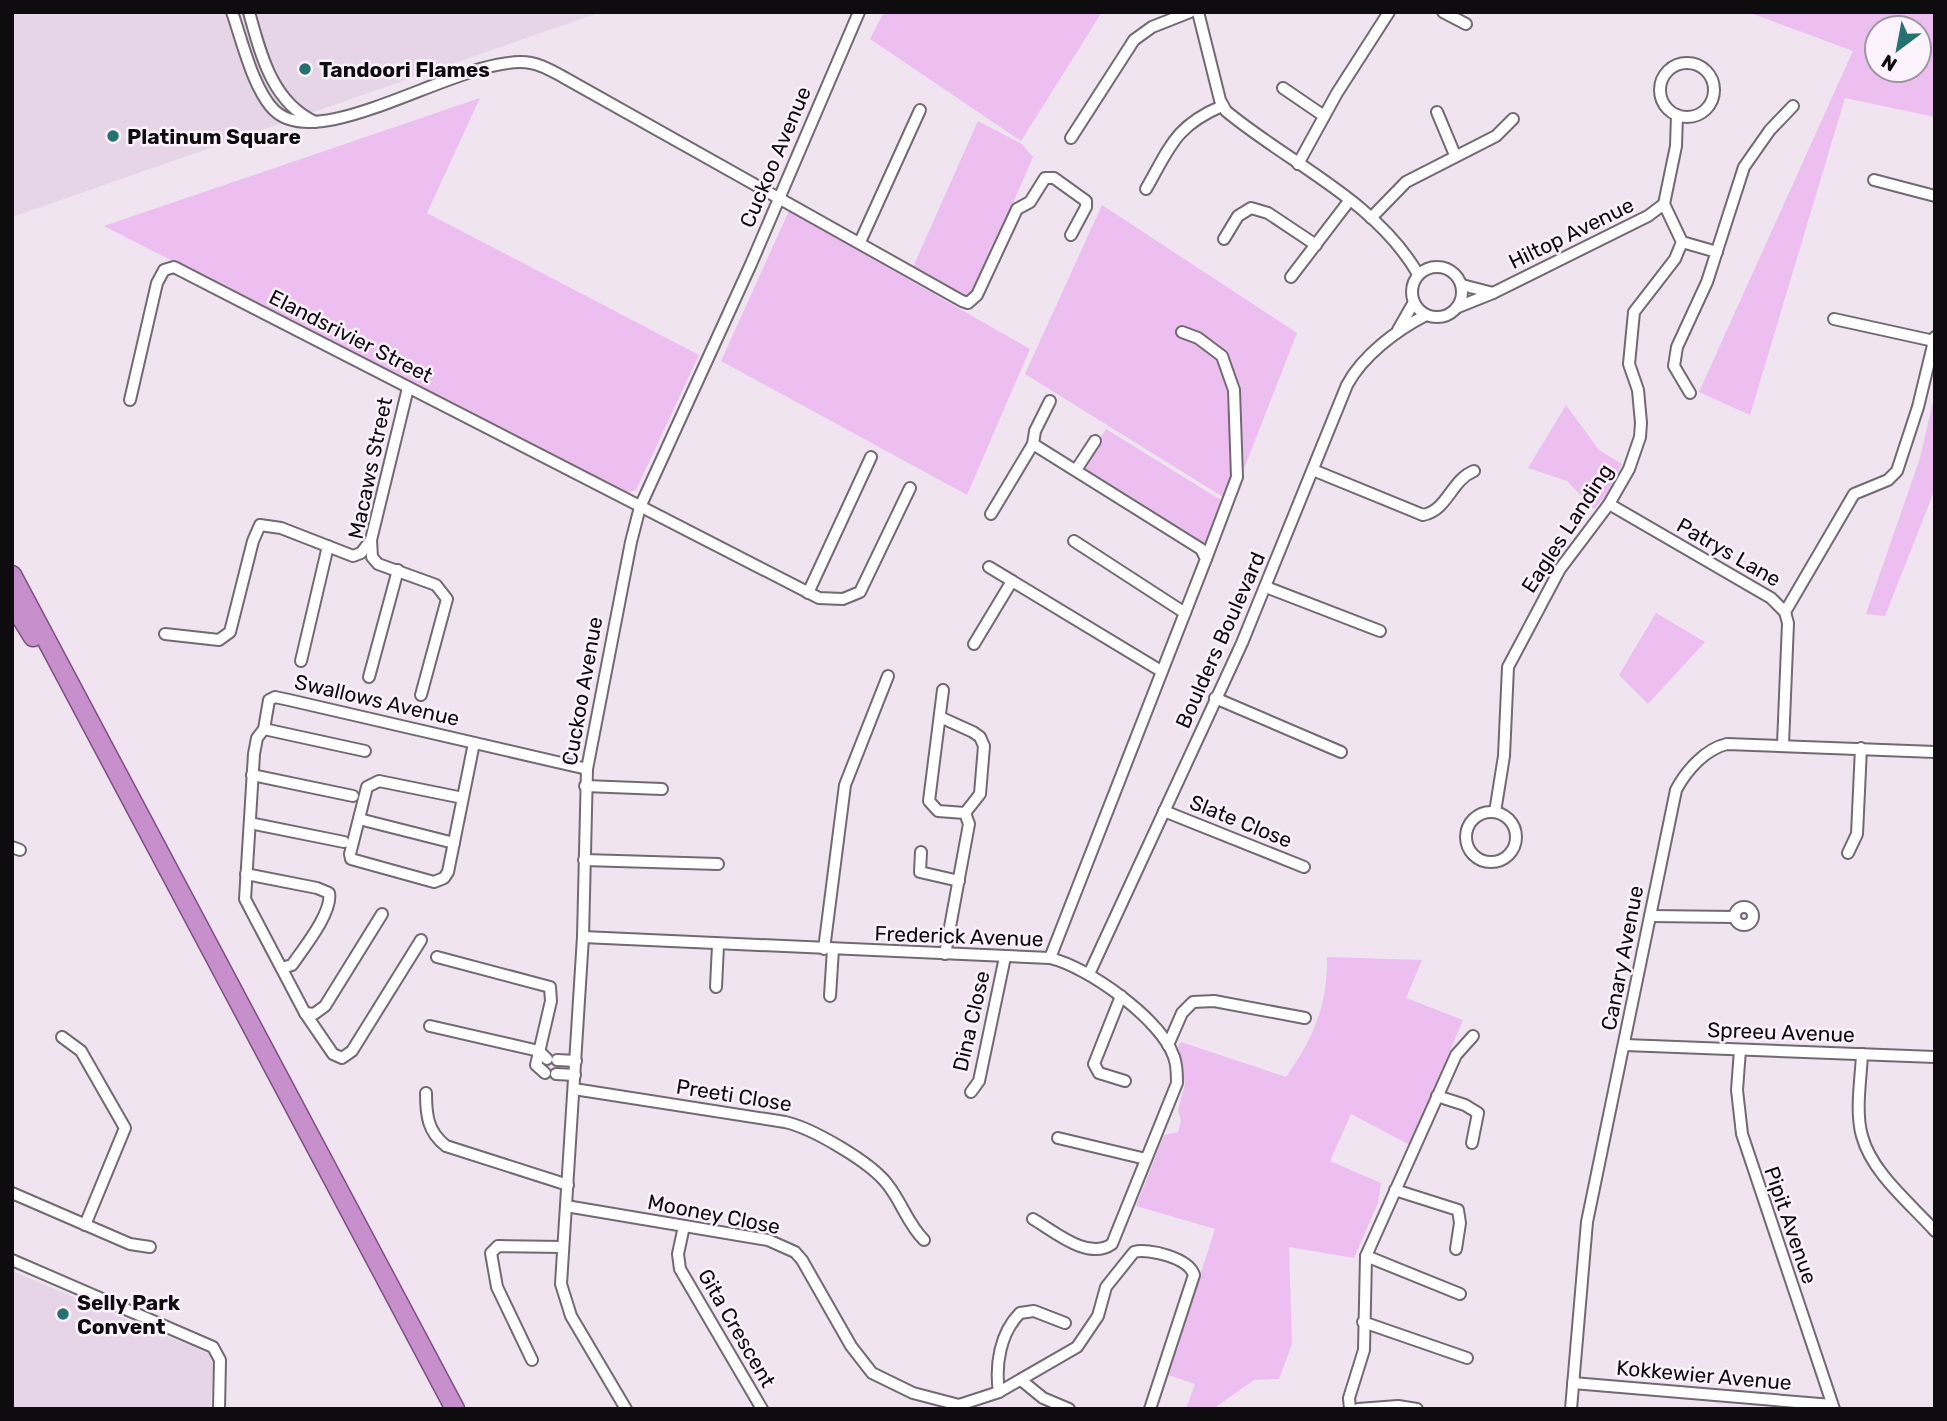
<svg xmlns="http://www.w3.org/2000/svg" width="1947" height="1421" viewBox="0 0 1947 1421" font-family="Rubik,sans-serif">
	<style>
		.built { fill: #e5d5e6 }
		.green { fill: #edbff0; fill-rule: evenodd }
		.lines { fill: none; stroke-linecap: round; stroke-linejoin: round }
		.minor-casing { stroke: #726972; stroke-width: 14 }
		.trunk-casing { stroke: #7e5081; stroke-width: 21 }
		.minor { stroke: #fff; stroke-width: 10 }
		.trunk { stroke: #c790cc; stroke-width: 18 }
		.poi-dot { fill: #267172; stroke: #fcf2fd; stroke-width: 2.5 }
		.labels { text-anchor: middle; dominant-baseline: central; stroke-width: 5; stroke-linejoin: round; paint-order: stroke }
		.poi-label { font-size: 21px; font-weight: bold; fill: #0f0c0f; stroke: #fcf2fd; text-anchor: start }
		.street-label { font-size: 21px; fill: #0f0c0f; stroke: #fcf2fd }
	</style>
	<rect width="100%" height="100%" fill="#efe4f0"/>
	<!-- built -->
	<g class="built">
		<path d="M12 12H601L12 217Z"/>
		<path d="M12 1271 214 1356 210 1409H12Z"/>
	</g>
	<!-- green -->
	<g class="green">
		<path d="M884 12H1102L1021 141 870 39Z"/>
		<path d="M1748 12H1935V117L1845 98 1750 415 1699 392 1853 51ZM1919 28V70H1877V28Z"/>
		<path d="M480 98 427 213 699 355 636 490 627 493 104 226Z"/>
		<path d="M978 121 1022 144 1033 157 974 293 961 296 913 267Z"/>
		<path d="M1102 205 1297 333 1231 502 1025 374Z"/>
		<path d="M789 211 1030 349 967 495 721 361Z"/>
		<path d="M1935 393V489L1885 616 1866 614 1920 458Z"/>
		<path d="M1566 405 1599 450 1622 464 1607 494 1594 509 1567 481 1528 468Z"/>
		<path d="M1106 429 1224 502 1206 547 1085 470 1084 465Z"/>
		<path d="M1656 613 1705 642 1648 704 1619 675Z"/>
		<path d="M1327 957 1422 960 1406 998 1463 1020 1410 1145 1351 1114 1330 1161 1381 1183 1378 1203 1354 1258 1289 1247 1292 1344 1279 1379 1254 1380 1213 1409H1186L1195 1384 1168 1375 1215 1229 1136 1206 1164 1135 1178 1132 1181 1121 1178 1110 1185 1084 1178 1047 1181 1042 1286 1077C1313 1039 1328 1005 1327 957Z"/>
	</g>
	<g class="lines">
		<!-- minor casing -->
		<g class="minor-casing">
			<g id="minor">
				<path d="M232 12C242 40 253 89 274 110 321 157 468 51 531 63 543 65 554 72 565 78L962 301 968 303 977 295 1017 209 1030 202 1045 178H1054L1086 201V207L1071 235"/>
				<path d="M249 12C261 55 272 102 315 122"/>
				<path d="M1198 12 1220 100 1226 111C1290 164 1375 200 1418 274"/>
				<path d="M1443 12 1466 24"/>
				<circle cx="1687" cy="90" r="27"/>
				<path d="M1283 88 1324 116"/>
				<path d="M1437 112 1455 155"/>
				<path d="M1071 138 1134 40 1152 27 1190 12"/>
				<path d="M1298 164 1337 93 1389 12"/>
				<path d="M1874 180 1935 196"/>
				<path d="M1146 189C1170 147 1175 126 1222 106"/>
				<path d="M1371 218 1406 182 1496 136 1513 119"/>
				<path d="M1224 239 1238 216 1251 208 1268 213 1316 245"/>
				<path d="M860 242 920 110"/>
				<path d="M1682 242 1717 252"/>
				<circle cx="1437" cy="292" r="25"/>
				<path d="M1291 277 1349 201"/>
				<path d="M1462 285 1493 293"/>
				<path d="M1458 307 1493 293 1648 216 1664 204"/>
				<path d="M1834 319 1934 341"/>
				<path d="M1398 330 1414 302"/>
				<path d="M1182 332 1198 338 1222 356 1234 390 1237 477 1206 559"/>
				<path d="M408 388 371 540 372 557 378 564 436 585 447 599 421 695"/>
				<path d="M1690 393 1674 366 1677 347 1707 282 1744 167 1770 130 1793 106"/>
				<path d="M130 400 157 283 164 270 174 267 819 598 843 599 860 592 910 488"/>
				<path d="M1033 444 1035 431 1050 401"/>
				<path d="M1076 470 1095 441"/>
				<path d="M1313 470 1423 515C1448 510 1451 480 1474 471"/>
				<path d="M1609 504 1771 598 1785 612 1788 623 1783 744"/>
				<path d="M991 514 1033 444 1201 549 1206 559 1050 958"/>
				<path d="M1074 541 1185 613"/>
				<path d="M989 567 1161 671"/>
				<path d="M1266 587 1380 631"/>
				<path d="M808 593 871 457"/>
				<path d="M1785 612 1854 494 1888 480 1897 471 1918 407 1935 337"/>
				<path d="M165 634 219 640 230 632 253 541 260 525 281 528 353 556 361 553 371 540"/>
				<path d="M974 644 1012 581"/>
				<path d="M301 661 328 546"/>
				<path d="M369 677 398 570"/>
				<path d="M943 690 929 801 938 811 965 813 969 824 945 954"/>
				<path d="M1215 698 1341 752"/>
				<path d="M940 717 973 732 980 737 984 746 980 794 965 813"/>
				<path d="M264 729 365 751"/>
				<path d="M252 775 353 796"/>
				<path d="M585 786 662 789"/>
				<path d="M463 798 379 781 367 787 350 854 351 859 434 882 444 878 448 872 474 743"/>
				<path d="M1164 811 1304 867"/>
				<path d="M1495 812 1504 756 1508 667 1560 569 1609 504 1629 469 1640 437 1641 423 1638 390 1629 364 1634 312 1675 259 1682 242 1664 204 1676 146 1677 115"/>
				<circle cx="1491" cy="837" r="25"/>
				<path d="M359 819 454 843"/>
				<path d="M250 823 344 842"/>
				<path d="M12 847 20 850"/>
				<path d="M921 852 920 872 959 881"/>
				<path d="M1848 853 1857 834 1861 748"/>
				<path d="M584 860 718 864"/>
				<path d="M246 874 317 888 329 893C333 912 303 949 292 965L282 968"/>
				<circle cx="1744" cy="916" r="9"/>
				<path d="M1650 916 1735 917"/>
				<path d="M583 937 1050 958C1088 967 1161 1019 1174 1057 1177 1065 1177 1075 1177 1083L1112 1244C1088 1261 1054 1231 1033 1219"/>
				<path d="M421 940 352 1051 342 1058 333 1054 305 1013 245 899 254 754 257 738 264 729 269 700 275 697 289 700 587 769"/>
				<path d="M824 949 845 785 888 676"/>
				<path d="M437 957 550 987 551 1001 536 1065 545 1073"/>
				<path d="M1089 974 1242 643 1347 385C1363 355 1397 330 1426 315"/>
				<path d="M716 987 718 945"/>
				<path d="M830 996 833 949"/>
				<path d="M1121 996 1094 1064 1099 1073 1125 1081"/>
				<path d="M305 1013 314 1014 325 1006 382 914"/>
				<path d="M430 1026 539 1051 547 1059"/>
				<path d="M62 1037 81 1051 125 1128 85 1225"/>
				<path d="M1168 1045 1182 1013 1193 1002 1214 1001 1305 1018"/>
				<path d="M1625 1045 1935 1057"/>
				<path d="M1740 1050 1737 1090 1742 1134 1834 1409"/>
				<path d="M1862 1054C1861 1079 1855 1111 1862 1136 1872 1173 1910 1203 1935 1231"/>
				<path d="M557 1060 576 1061"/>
				<path d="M556 1074 575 1075"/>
				<path d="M574 1089 785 1122C812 1128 871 1162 888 1185 902 1203 908 1224 924 1240"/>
				<path d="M971 1092 979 1081 1005 957"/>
				<path d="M426 1093C426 1116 428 1132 446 1146L568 1185"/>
				<path d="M1437 1096 1465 1105 1478 1113 1472 1143"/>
				<path d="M1058 1138 1146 1159"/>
				<path d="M1395 1190 1458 1210 1460 1223 1456 1249"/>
				<path d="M12 1193 130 1244 150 1247"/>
				<path d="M566 1206 768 1240 795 1252 802 1260 851 1346 872 1373 913 1393 959 1405 999 1392 1077 1347 1098 1316 1106 1287 1134 1252C1149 1248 1189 1258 1194 1275L1150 1409"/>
				<path d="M684 1226 678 1254 680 1269 762 1409"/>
				<path d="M1366 1256 1460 1294"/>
				<path d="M12 1260 213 1347 220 1360 219 1409"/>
				<path d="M1363 1322 1467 1358"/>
				<path d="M532 1360 497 1287 491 1253 498 1246 563 1247"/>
				<path d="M1021 1380 1043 1398 1069 1409"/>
				<path d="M1573 1383 1832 1405"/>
				<path d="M999 1392C995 1365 1000 1333 1020 1313L1034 1311 1065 1323"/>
				<path d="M626 1409 571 1316 561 1284 583 937 587 769 631 542 640 507 751 264 859 12"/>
				<path d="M1350 1409 1349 1398 1364 1350 1366 1256 1456 1055 1473 1036"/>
				<path d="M1358 1409 1398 1406 1417 1409"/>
				<path d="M1571 1409 1587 1222 1676 790C1686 771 1705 749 1727 744L1935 752"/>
			</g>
		</g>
		<!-- trunk casing -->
		<g class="trunk-casing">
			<g id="trunk">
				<path d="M12 575 455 1409"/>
				<path d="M12 603 33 637"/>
			</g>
		</g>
		<!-- minor -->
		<use href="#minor" class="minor"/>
		<!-- trunk -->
		<use href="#trunk" class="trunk"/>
	</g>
	<!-- markers -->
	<g class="poi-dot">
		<circle cx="305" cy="69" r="7"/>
		<circle cx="113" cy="136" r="7"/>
		<circle cx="63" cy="1314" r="7"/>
	</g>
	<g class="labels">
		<!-- poi labels -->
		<g class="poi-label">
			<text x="319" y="69">Tandoori Flames</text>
			<text x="127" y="136">Platinum Square</text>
			<text x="77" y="1302">Selly Park<tspan x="77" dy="24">Convent</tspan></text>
		</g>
		<!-- street labels -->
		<g class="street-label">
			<text transform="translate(775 157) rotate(-67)">Cuckoo Avenue</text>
			<text transform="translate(1571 233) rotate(-26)">Hiltop Avenue</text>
			<text transform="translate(351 336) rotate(27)">Elandsrivier Street</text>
			<text transform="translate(370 468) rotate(-78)">Macaws Street</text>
			<text transform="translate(1567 528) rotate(-57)">Eagles Landing</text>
			<text transform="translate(1729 552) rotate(30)">Patrys Lane</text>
			<text transform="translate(1220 640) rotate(-66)">Boulders Boulevard</text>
			<text transform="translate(582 691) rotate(-80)">Cuckoo Avenue</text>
			<text transform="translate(377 700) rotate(13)">Swallows Avenue</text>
			<text transform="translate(1241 821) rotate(22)">Slate Close</text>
			<text transform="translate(959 936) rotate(2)">Frederick Avenue</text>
			<text transform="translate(1622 958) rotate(-79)">Canary Avenue</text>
			<text transform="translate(971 1021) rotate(-77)">Dina Close</text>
			<text transform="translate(1781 1032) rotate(2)">Spreeu Avenue</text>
			<text transform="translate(734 1095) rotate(9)">Preeti Close</text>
			<text transform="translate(714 1214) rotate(11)">Mooney Close</text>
			<text transform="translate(1791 1225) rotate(71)">Pipit Avenue</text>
			<text transform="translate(737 1328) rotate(60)">Gita Crescent</text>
			<text transform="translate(1704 1375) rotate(5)">Kokkewier Avenue</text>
		</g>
	</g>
	<!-- border -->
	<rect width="1947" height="1421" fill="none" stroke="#0f0c0f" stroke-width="28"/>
	<!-- north arrow -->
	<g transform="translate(1898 49) rotate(212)"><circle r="33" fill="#fcf2fd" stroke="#9d969e" stroke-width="2"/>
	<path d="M0-5L12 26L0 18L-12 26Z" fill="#267172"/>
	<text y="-10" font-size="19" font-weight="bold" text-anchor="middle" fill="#0f0c0f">N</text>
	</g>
</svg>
